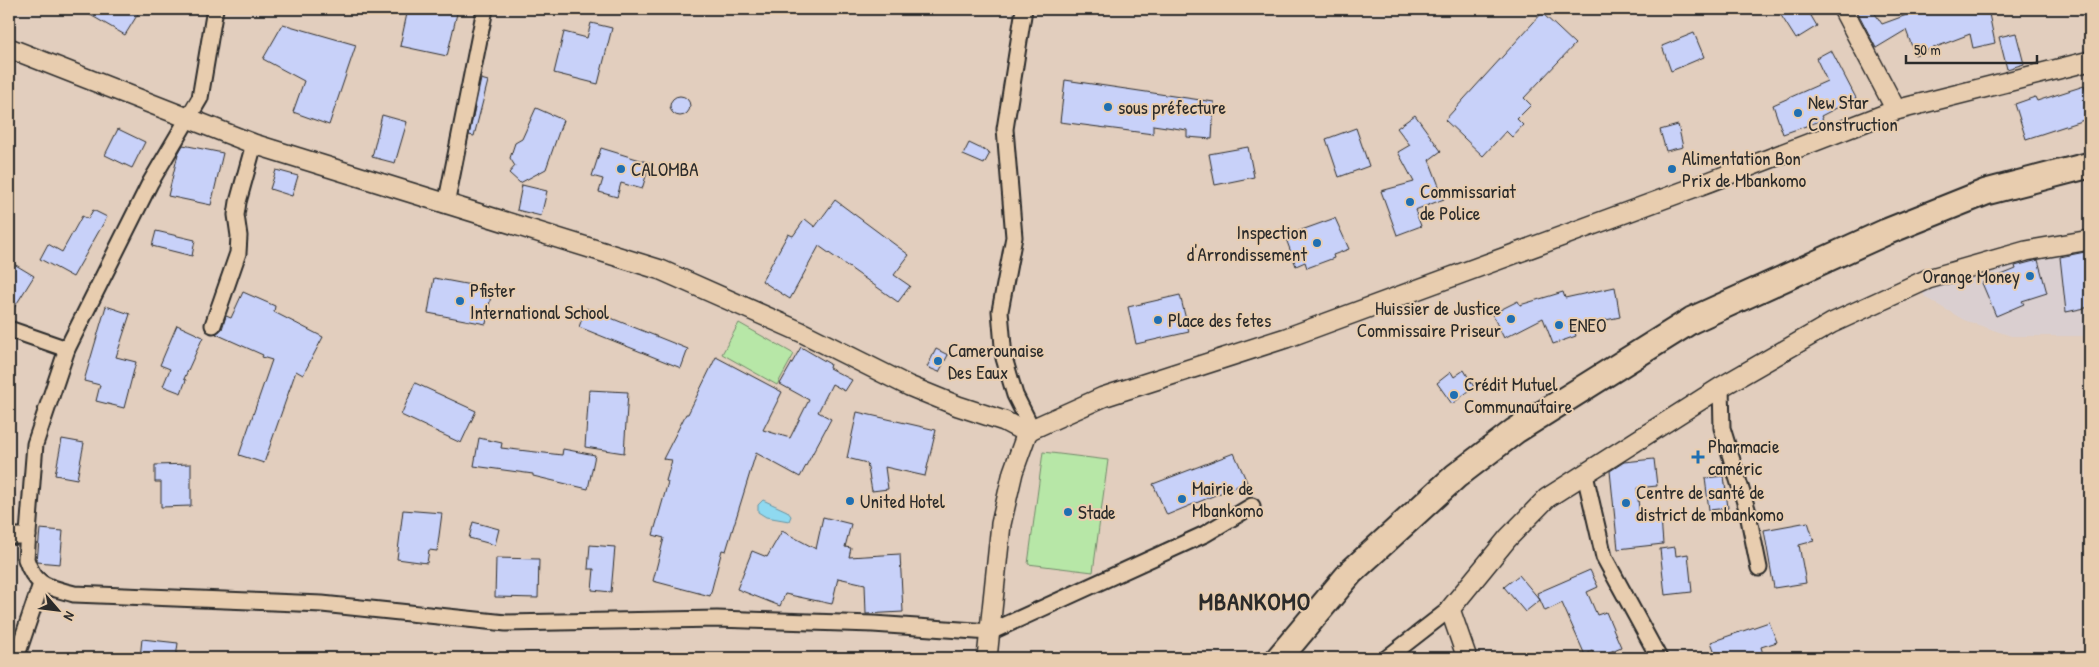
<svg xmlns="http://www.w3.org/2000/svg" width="2099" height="667" viewBox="0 0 2099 667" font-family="'Patrick Hand',sans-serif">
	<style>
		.built { fill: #dacfd0 }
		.green { fill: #b7e7a7; stroke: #718969 }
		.water { fill: #8fd9f0; stroke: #6793a1 }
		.building { fill: #c8d1f9; stroke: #2b2b2b }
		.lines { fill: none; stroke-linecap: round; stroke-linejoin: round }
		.minor-casing { stroke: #2b2b2b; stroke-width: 19 }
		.tertiary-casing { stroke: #2b2b2b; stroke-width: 22 }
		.trunk-casing { stroke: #2b2b2b; stroke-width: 29 }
		.minor { stroke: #e8cdaf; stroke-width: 15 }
		.tertiary { stroke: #e8cdaf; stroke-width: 19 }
		.trunk { stroke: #e8cdaf; stroke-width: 25 }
		.poi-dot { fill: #1f6fb2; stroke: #e8cdaf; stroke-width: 2 }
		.labels { text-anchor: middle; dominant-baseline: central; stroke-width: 4; stroke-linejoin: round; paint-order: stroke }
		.poi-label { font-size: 19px; fill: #2b2b2b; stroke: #e8cdaf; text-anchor: start }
		.district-label { font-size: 24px; font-weight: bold; letter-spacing: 1px; fill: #2b2b2b; stroke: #e8cdaf }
	</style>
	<rect width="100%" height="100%" fill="#e2cebe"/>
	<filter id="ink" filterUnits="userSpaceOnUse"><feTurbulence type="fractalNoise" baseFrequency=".02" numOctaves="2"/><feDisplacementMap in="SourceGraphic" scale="10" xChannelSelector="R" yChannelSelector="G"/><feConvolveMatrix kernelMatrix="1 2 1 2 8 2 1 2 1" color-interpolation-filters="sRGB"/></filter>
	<g filter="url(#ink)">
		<!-- built -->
		<path class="built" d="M2090 235V336H2011L1964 320 1926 298 1916 283Z"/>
		<!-- green -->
		<g class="green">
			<path d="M739 323 794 354 777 385 722 354Z"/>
			<path d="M1043 452 1108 460 1093 572 1028 564Z"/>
		</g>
		<!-- water -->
		<path class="water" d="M763 500 787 511 791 516 789 521 766 517 758 512V505Z"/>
		<!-- building -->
		<g class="building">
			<path d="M80 9H141L125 35Z"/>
			<path d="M408 9H458L447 56 400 46Z"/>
			<path d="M1777 9H1807L1817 26 1796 39Z"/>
			<path d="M1856 9H1872L1882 24 1923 9H1988L1995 43 1973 48 1970 34 1915 55 1906 30 1876 48Z"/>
			<path d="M1542 13 1575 44 1524 98 1531 105 1517 119 1523 125 1512 137 1506 131 1483 156 1445 120Z"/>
			<path d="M591 23 612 28 598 84 554 73 564 32 587 38Z"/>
			<path d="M283 24 356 45 329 125 293 112 304 81 263 59Z"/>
			<path d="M1694 33 1704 57 1671 71 1662 46Z"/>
			<path d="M2016 33 2024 64 2007 69 1999 37Z"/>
			<path d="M1831 50 1856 98 1821 116 1823 120 1783 134 1773 105 1827 81 1816 58Z"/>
			<path d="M481 79 488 81 474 136 469 135Z"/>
			<path d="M1065 80 1214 102 1212 139 1187 137V130L1153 125V134L1060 122Z"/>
			<path d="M2084 86 2087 96 2090 95V118L2026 139 2015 104 2035 97 2037 101Z"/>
			<circle cx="680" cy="106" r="10"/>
			<path d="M536 108 563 120 546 169 520 183 509 173 515 166 510 158 515 143 522 139Z"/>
			<path d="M382 115 407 122 395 163 372 157Z"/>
			<path d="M1415 115 1441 151 1429 160 1444 199 1415 210 1421 226 1397 235 1381 191 1414 182 1398 152 1410 145 1397 128Z"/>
			<path d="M1678 125 1683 147 1666 151 1660 130Z"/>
			<path d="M1356 128 1369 166 1339 177 1326 139Z"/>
			<path d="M118 129 145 142 132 168 105 155Z"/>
			<path d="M969 143 990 153 984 164 963 155Z"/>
			<path d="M183 145 223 153 211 205 168 196 178 154Z"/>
			<path d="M1248 147 1254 177 1215 185 1209 154Z"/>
			<path d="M601 148 650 163 642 189 621 183 617 197 599 192 603 179 592 176Z"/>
			<path d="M276 170 298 176 292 196 270 189Z"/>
			<path d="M522 185 547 191 541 216 517 210Z"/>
			<path d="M835 200 909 255 894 275 910 286 898 302 819 246 790 299 762 281 788 234 793 236 805 219 815 227Z"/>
			<path d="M93 210 107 217 73 277 40 259 48 244 62 252 82 216 88 219Z"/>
			<path d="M1335 218 1349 249 1333 255 1334 258 1307 268 1305 262 1296 266 1285 236Z"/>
			<path d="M156 231 195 240 192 256 152 246Z"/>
			<path d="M2090 251V307L2066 312 2060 257Z"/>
			<path d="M2038 260 2047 293 2022 301 2024 304 1996 316 1982 283 2016 269 2015 266Z"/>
			<path d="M9 261 34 276 9 316Z"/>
			<path d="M434 278 492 289 486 324 428 313Z"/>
			<path d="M1615 287 1620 317 1573 327 1576 336 1553 344 1543 318 1504 338 1492 314 1518 301 1520 305 1563 292 1565 298Z"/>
			<path d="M243 292 275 306 274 312 323 337 303 375 296 371 264 463 239 455 272 360 262 357 263 355 216 334 222 329 226 316 231 318Z"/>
			<path d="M1180 295 1189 332 1136 344 1128 307Z"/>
			<path d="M106 306 130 314 116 357 136 362 124 408 96 401 100 385 84 381Z"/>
			<path d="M586 308 688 349 681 368 579 327Z"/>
			<path d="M177 325 203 337 184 379 186 380 181 393 163 386 170 369 160 365Z"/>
			<path d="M801 347 830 364 829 368 852 380 845 391 832 384 818 412 831 419 800 477 756 453 726 551 722 550 710 596 653 581 664 538 653 535 668 482 666 481 672 460 663 459 686 414H688L716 357 782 392 763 430 790 438 809 400 780 384Z"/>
			<path d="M936 349 948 355 939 372 927 367Z"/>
			<path d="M1464 370 1474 387 1452 404 1437 383 1451 372 1454 377Z"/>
			<path d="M415 383 476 411 461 443 401 415Z"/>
			<path d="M589 390 628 392 624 453 585 447Z"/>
			<path d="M857 412 936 430 925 476 885 467 888 489 872 491 867 463 847 458Z"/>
			<path d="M479 438 502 443 501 448 562 455 563 449 595 455 588 489 533 476V474L474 466Z"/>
			<path d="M62 439 84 443 77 479 55 475Z"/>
			<path d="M1234 453 1247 482 1167 515 1153 484Z"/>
			<path d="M1654 459 1657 486 1637 488 1640 520 1661 518 1663 544 1618 549 1610 471 1624 462Z"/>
			<path d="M191 464V506L161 507V482H155V465Z"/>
			<path d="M1724 476 1728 508 1709 510 1705 478Z"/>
			<path d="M403 510 442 513 437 551 429 550 427 563 397 559Z"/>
			<path d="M823 517 851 524 845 547 851 548 849 557 900 554 903 612 866 614 865 584 838 578 832 604 785 594 780 606 737 589 752 551 767 557 782 531 816 549Z"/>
			<path d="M473 522 499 529 495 545 469 538Z"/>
			<path d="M1808 522 1814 541 1799 545 1806 583 1774 588 1764 530Z"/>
			<path d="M40 529 63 531 60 564 37 562Z"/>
			<path d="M590 545 615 547 611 592 592 590 594 569H588Z"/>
			<path d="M1675 547 1676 556 1688 554 1692 592 1665 595 1660 549Z"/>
			<path d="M496 558 539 559 538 598 495 597Z"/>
			<path d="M1590 570 1598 587 1587 592 1597 615 1606 612 1621 647 1596 658 1592 651 1585 655 1562 603 1545 611 1537 593Z"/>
			<path d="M1519 575 1540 600 1525 612 1504 587Z"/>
			<path d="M1769 622 1777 642 1761 647 1764 658H1717L1711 642Z"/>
			<path d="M142 639 178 643 176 658H140Z"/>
		</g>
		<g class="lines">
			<!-- minor casing -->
			<g class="minor-casing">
				<g id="minor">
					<path d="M215 9 200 98 150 183 67 349 35 444 26 559C35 587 49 587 74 594L322 604 506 623 717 619 873 624 990 632 1205 534 1252 506"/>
					<path d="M1024 9 1005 129 1014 237 1000 311 1004 358 1015 395 1032 429"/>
					<path d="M446 205 485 9"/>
					<path d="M213 325 238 253 239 236 236 215 238 202 254 144"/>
					<path d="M9 329 67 349"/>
					<path d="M1721 387 1722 428 1747 509 1759 568"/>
					<path d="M1585 475 1604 557 1659 658"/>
					<path d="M9 536H28"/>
					<path d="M16 658 41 584"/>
					<path d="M1387 658 1450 609"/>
				</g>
			</g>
			<!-- tertiary casing -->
			<g class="tertiary-casing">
				<g id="tertiary">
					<path d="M1843 9 1896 110"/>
					<path d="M9 48 254 144 661 270 801 332 909 386 958 406 1004 421 1027 433"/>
					<path d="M987 658 1001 524 1013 472 1027 433 1032 429 1103 397 1286 338 1709 182 1896 110 2090 61"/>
					<path d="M1467 658 1450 609 1508 538 1547 498 1721 387 1832 323 1928 279 2026 251 2090 240"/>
				</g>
			</g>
			<!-- trunk casing -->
			<g class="trunk-casing">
				<path id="trunk" d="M1279 658 1351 572 1456 476 1515 431 1692 320 1886 232 1986 192 2090 165"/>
			</g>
			<!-- minor -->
			<use href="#minor" class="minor"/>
			<!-- tertiary -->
			<use href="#tertiary" class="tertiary"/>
			<!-- trunk -->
			<use href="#trunk" class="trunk"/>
		</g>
	</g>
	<!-- markers -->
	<g class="poi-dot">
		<circle cx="1108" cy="107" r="5"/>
		<circle cx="1798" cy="113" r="5"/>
		<circle cx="621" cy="169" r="5"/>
		<circle cx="1672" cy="169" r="5"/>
		<circle cx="1410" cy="202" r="5"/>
		<circle cx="1317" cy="243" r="5"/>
		<circle cx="2030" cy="276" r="5"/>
		<circle cx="460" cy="301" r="5"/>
		<circle cx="1511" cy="319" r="5"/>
		<circle cx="1158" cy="320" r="5"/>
		<circle cx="1559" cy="325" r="5"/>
		<circle cx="938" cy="361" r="5"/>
		<circle cx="1454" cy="395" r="5"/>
		<path d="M1695.5 449.5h5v5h5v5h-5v5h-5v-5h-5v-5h5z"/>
		<circle cx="1182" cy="499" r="5"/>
		<circle cx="850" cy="501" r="5"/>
		<circle cx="1626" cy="503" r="5"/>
		<circle cx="1068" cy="512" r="5"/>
	</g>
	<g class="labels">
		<!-- poi labels -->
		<g class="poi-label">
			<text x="1808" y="102">New Star<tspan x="1808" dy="22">Construction</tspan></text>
			<text x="1118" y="107">sous préfecture</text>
			<text x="1682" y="158">Alimentation Bon<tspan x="1682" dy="22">Prix de Mbankomo</tspan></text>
			<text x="631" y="169">CALOMBA</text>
			<text x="1420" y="191">Commissariat<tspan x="1420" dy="22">de Police</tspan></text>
			<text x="1307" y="232" text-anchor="end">Inspection<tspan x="1307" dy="22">d'Arrondissement</tspan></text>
			<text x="2020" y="276" text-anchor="end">Orange Money</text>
			<text x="470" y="290">Pfister<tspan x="470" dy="22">International School</tspan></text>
			<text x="1501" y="308" text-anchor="end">Huissier de Justice<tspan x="1501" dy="22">Commissaire Priseur</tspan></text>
			<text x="1168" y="320">Place des fetes</text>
			<text x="1569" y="325">ENEO</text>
			<text x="948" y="350">Camerounaise<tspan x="948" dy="22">Des Eaux</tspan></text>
			<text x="1464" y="384">Crédit Mutuel<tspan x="1464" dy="22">Communautaire</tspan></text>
			<text x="1708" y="446">Pharmacie<tspan x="1708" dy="22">caméric</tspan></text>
			<text x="1192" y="488">Mairie de<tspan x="1192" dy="22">Mbankomo</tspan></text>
			<text x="1636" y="492">Centre de santé de<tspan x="1636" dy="22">district de mbankomo</tspan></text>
			<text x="860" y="501">United Hotel</text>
			<text x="1078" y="512">Stade</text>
		</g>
		<!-- district labels -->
		<g class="district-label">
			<text x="1255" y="601">MBANKOMO</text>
		</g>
	</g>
	<!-- margin -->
	<rect width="2099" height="667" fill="none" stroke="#e8cdaf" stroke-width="30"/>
	<rect x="15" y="15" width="2069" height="637" fill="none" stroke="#2b2b2b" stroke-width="2" filter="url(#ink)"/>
	<!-- north arrow -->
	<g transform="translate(58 610) rotate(118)" stroke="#e8cdaf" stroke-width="4" paint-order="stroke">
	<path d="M0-4L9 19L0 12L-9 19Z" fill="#2b2b2b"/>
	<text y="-8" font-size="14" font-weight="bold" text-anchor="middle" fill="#2b2b2b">N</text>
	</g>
	<!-- scale -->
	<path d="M1906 55v8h131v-8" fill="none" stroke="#2b2b2b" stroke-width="2.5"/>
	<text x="1914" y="55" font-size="15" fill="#2b2b2b" stroke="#e8cdaf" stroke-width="4" paint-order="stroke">50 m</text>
</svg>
